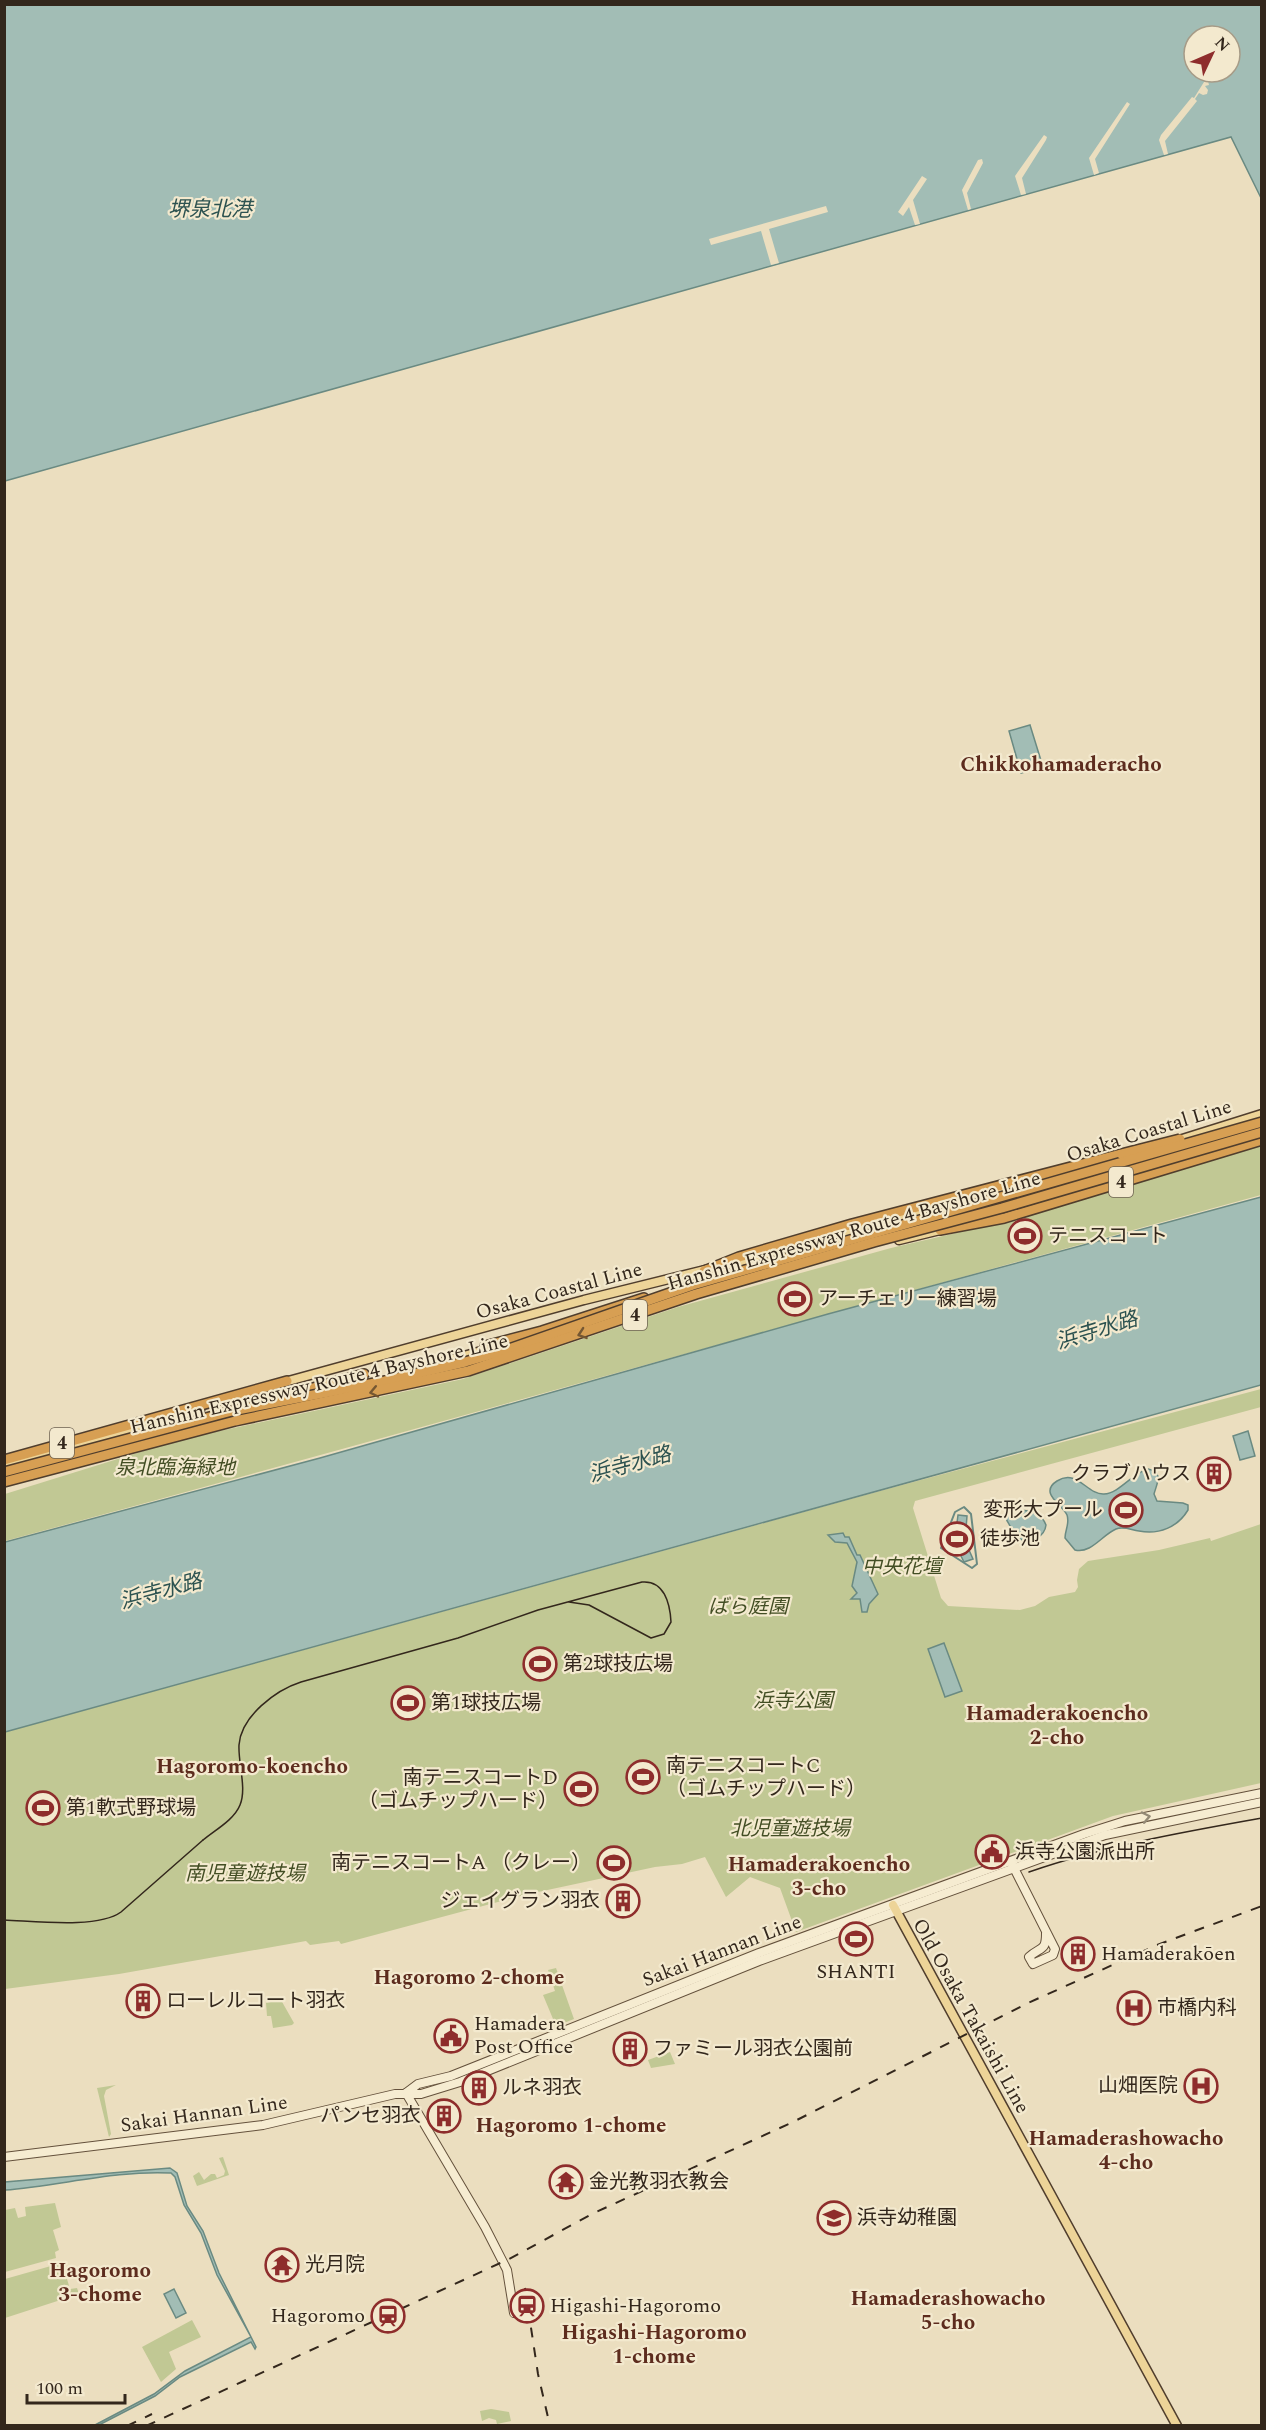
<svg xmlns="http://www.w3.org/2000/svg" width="1266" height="2430" viewBox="0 0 1266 2430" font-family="Spectral,'Noto Sans JP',serif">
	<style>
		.green { fill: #c1c894 }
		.water { fill: #a2bdb5; stroke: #6a8a82; stroke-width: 1.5; fill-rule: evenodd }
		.pier { fill: #ebdebf }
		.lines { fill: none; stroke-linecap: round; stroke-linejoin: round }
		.stream { stroke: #6a8a82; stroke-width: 2 }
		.secondary-casing { stroke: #64513c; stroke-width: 10 }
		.primary-casing { stroke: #503e2d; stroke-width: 11 }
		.highway-casing { stroke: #503e2d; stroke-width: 12 }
		.secondary { stroke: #f6ecd1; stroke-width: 8 }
		.primary { stroke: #edd498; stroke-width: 8 }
		.highway { stroke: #d79f53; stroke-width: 9 }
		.tram { stroke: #33271c; stroke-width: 1.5 }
		.rail { stroke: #33271c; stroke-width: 2; stroke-dasharray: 10 10; stroke-linecap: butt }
		.highway-bridge-casing { stroke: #503e2d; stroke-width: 12; stroke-linecap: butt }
		.highway-bridge { stroke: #d79f53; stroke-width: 9 }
		.oneway { stroke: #755732 }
		.oneway2 { stroke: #948a76 }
		.labels { text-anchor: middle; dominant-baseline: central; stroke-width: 4.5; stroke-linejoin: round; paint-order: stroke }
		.shield { fill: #f3e9ce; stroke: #6d6151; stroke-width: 1.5 }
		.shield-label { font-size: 18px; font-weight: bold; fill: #33271c }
		.street-label { font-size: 20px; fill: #33271c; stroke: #f3e9ce }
		.poi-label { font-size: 20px; fill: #33271c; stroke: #f3e9ce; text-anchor: start }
		.park-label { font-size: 20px; font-style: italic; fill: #434e24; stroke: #f3e9ce }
		.water-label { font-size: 21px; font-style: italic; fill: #2c5250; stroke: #f3e9ce }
		.neighbourhood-label { font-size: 21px; font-weight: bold; fill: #5d2c1e; stroke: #f3e9ce }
	</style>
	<rect width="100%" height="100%" fill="#ebdebf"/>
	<!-- green -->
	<g class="green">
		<path d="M1261 1146V1195C842 1309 424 1428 5 1541V1494L182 1439 463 1379 678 1307 891 1248 1008 1221Z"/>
		<path d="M1261 1389V1407L915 1501 913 1508 941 1598 948 1606 1020 1610 1035 1606 1049 1597 1075 1592 1078 1587 1077 1580 1079 1569 1088 1561 1159 1550 1210 1538 1211 1541 1261 1524V1783L1113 1816 796 1932 780 1888 750 1877 726 1897 705 1857 682 1864 655 1867 524 1895 341 1944 339 1941 310 1945 306 1941 119 1974 5 1989V1732L891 1488Z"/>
		<path d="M556 1968 574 2019 556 2026 543 1995 555 1991 548 1970Z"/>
		<path d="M281 2000 294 2023 292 2025 273 2028 271 2016H267L266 2003Z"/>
		<path d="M670 2052 675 2064 651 2068 648 2060Z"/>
		<path d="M116 2085 106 2090 104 2096 111 2134 109 2137 97 2088Z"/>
		<path d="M223 2157 229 2175 197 2186 193 2176 199 2172 204 2180 211 2174H215L217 2178 224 2175 225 2171 219 2158Z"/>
		<path d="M55 2203 61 2227 53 2230 59 2250 55 2252 56 2258 5 2272V2210L15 2208 18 2218 26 2216 25 2207Z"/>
		<path d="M58 2264 60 2269H64L70 2289 77 2288 79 2294 5 2318V2279Z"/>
		<path d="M192 2320 201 2337 169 2352 176 2369 161 2382 142 2347Z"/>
		<path d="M491 2409 509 2412 511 2421 497 2424 496 2420 489 2418 482 2421 480 2411Z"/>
	</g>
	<!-- water -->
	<g class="water">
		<path d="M5 5H1261V198L1231 137 5 481ZM1194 36H1230V72H1194Z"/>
		<path d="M1030 725 1043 767 1021 773 1009 731Z"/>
		<path d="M1261 1197V1385L5 1732V1542L320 1458 828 1314Z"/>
		<path d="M1248 1431 1255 1456 1240 1460 1233 1436Z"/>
		<path d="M1148 1469C1164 1472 1157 1483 1154 1494L1157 1501 1183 1503 1188 1505V1510C1178 1527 1159 1535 1139 1531 1131 1530 1124 1526 1116 1529 1102 1535 1091 1554 1075 1550L1065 1538C1065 1530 1070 1523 1067 1515 1063 1505 1038 1493 1057 1481 1077 1468 1087 1495 1104 1494 1120 1493 1132 1473 1148 1469Z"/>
		<path d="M1016 1510C1029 1510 1041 1512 1046 1525 1045 1535 1031 1546 1020 1539 1015 1536 1009 1524 1006 1519L1008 1513Z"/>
		<path d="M958 1515 967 1516 965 1541 973 1559 964 1562 960 1554 951 1551 947 1544 956 1531Z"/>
		<path d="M843 1533 845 1537H849L857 1555H860L878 1594 869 1604 867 1612H862L860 1599H851L857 1593 852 1586 857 1562 847 1543 835 1542 828 1535Z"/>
		<path d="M944 1643 962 1691 945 1697 928 1649Z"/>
		<path d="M170 2168 177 2173 187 2206 203 2231 219 2273 256 2347 255 2349 251 2342 180 2377 155 2396 99 2425H95L154 2394 185 2371 251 2337 217 2275 201 2233 184 2205 175 2177 171 2173C116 2170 59 2186 5 2190V2182Z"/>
		<path d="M174 2289 186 2313 176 2318 164 2294Z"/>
	</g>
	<!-- pier -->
	<g class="pier">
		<path d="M1208 81 1209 85 1205 86 1208 90 1207 94 1203 95 1199 93 1195 99 1197 101 1165 141 1168 154 1164 155 1159 140 1161 135 1192 97 1194 98 1204 82Z"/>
		<path d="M1127 102 1130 104 1095 159 1099 173 1094 175 1089 158Z"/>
		<path d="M1044 135 1047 137 1046 140 1022 178 1026 194 1021 195 1015 176Z"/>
		<path d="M982 159 983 163 967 193 971 209 968 210 962 190 978 160Z"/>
		<path d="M922 176 927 179 913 200 920 224 915 225 909 207 903 216 898 212Z"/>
		<path d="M826 206 828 212 769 229 779 263 771 265 761 231 711 245 709 239Z"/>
	</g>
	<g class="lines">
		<!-- stream -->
		<path class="stream" d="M964 1507 971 1514 977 1564 972 1568 941 1548 955 1512Z"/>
		<!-- secondary casing -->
		<g class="secondary-casing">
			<g id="secondary">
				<path d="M1013 1866 1055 1949 1053 1955 1033 1964 1029 1957C1041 1946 1046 1952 1046 1933"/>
				<path d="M406 2093 418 2084 451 2076 759 1953 1084 1834 1125 1821 1262 1793"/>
				<path d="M406 2093 485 2227 507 2270 514 2313"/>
				<path d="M4 2157 263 2125 395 2094H421L460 2082 759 1961 1105 1835 1262 1802"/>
			</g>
		</g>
		<!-- primary casing -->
		<g class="primary-casing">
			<g id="primary">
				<path d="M1176 1141 1262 1114"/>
				<path d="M899 1240 944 1229"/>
				<path d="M730 1264 840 1236 1083 1169"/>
				<path d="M426 1367 495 1347"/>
				<path d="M281 1383 584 1300 709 1269"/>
				<path d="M4 1465 200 1410"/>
				<path d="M893 1905 1177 2426"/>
			</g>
		</g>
		<!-- highway casing -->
		<g class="highway-casing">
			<g id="highway">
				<path d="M940 1230 1004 1218 1262 1140"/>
				<path d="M704 1271 739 1257 852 1224 1121 1154"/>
				<path d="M485 1346 542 1331 644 1298"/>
				<path d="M269 1400 364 1374"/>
				<path d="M4 1460 287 1381"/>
			</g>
		</g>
		<!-- secondary -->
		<use href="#secondary" class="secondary"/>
		<!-- primary -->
		<use href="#primary" class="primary"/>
		<!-- highway -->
		<use href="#highway" class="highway"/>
		<!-- tram -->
		<g class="tram">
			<path d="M203 1840C215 1830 234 1820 240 1805 247 1788 238 1764 239 1745 241 1716 276 1690 301 1682L458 1638 538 1610 642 1582C664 1580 670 1603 671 1622L664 1634 651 1638 589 1605 569 1602"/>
			<path d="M1029 1872C1104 1846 1183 1832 1262 1818"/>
			<path d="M4 1920C34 1921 98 1929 121 1912L203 1840"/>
		</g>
		<!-- rail -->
		<g class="rail">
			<path d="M525 2288 538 2374 550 2426"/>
			<path d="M127 2426 152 2414"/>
			<path d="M146 2426 509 2259 594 2213 793 2122 1028 2003 1157 1945 1262 1906"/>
		</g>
		<!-- highway-bridge casing -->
		<g class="highway-bridge-casing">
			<g id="highway-bridge">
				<path d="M1121 1154 1180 1139"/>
				<path d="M4 1472 232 1411 385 1381 465 1362 503 1351 693 1285 1262 1122"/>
				<path d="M4 1482 235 1421 468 1371 696 1294 874 1242 1002 1208 1262 1132"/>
			</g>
		</g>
		<!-- highway-bridge -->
		<use href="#highway-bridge" class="highway-bridge"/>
	</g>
	<!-- one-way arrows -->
	<defs><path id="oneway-chevron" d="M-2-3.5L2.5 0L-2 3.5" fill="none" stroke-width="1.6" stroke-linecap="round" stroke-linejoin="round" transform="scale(1.5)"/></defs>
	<g class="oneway">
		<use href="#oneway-chevron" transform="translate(582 1334) rotate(161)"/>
		<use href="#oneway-chevron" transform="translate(374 1392) rotate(168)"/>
	</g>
	<use class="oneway2" href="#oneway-chevron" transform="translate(1146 1817) rotate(-12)"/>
	<!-- icons -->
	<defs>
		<g id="stadium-ring" transform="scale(1.725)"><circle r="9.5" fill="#f3e9ce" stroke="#8e2d2c" stroke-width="1.5"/><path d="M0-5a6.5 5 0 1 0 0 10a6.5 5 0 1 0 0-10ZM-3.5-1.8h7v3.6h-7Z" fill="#8e2d2c"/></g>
		<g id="building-ring" transform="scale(1.725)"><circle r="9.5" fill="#f3e9ce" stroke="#8e2d2c" stroke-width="1.5"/><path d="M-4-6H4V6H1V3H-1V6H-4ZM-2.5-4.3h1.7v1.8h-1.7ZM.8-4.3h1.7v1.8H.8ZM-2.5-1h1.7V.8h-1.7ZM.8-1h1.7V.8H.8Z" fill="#8e2d2c"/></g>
		<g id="civic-ring" transform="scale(1.725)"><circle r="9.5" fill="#f3e9ce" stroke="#8e2d2c" stroke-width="1.5"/><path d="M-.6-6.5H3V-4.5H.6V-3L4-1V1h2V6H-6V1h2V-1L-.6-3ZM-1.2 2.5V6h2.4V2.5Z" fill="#8e2d2c"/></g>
		<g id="hospital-ring" transform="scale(1.725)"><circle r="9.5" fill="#f3e9ce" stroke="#8e2d2c" stroke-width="1.5"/><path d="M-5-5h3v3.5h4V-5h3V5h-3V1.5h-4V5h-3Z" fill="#8e2d2c"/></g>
		<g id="temple-ring" transform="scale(1.725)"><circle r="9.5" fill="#f3e9ce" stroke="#8e2d2c" stroke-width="1.5"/><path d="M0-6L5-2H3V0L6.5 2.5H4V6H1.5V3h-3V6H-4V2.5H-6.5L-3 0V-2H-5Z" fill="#8e2d2c"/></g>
		<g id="school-ring" transform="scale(1.725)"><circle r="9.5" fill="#f3e9ce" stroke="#8e2d2c" stroke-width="1.5"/><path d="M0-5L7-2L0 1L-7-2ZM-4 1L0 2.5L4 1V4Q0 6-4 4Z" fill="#8e2d2c"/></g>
		<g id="station-ring" transform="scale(1.725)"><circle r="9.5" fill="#f3e9ce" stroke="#8e2d2c" stroke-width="1.5"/><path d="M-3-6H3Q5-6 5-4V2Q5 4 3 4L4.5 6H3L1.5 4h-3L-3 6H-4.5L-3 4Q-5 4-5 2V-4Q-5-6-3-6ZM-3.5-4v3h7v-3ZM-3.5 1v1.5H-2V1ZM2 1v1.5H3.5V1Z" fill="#8e2d2c"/></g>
	</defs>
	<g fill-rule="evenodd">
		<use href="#stadium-ring" x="1025" y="1236"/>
		<use href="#stadium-ring" x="795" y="1299"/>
		<use href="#building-ring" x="1214" y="1474"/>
		<use href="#stadium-ring" x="1126" y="1510"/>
		<use href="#stadium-ring" x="957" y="1539"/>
		<use href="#stadium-ring" x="540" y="1664"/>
		<use href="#stadium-ring" x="408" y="1703"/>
		<use href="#stadium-ring" x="643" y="1777"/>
		<use href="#stadium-ring" x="581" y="1789"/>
		<use href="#stadium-ring" x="43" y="1808"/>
		<use href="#civic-ring" x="992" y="1852"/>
		<use href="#stadium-ring" x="614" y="1863"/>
		<use href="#building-ring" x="623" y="1901"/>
		<use href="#stadium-ring" x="856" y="1939"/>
		<use href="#building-ring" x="1078" y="1954"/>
		<use href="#building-ring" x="143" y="2001"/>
		<use href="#hospital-ring" x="1134" y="2008"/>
		<use href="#civic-ring" x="451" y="2036"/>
		<use href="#building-ring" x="630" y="2049"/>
		<use href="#hospital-ring" x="1201" y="2086"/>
		<use href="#building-ring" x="479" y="2088"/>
		<use href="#building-ring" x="444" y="2116"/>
		<use href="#temple-ring" x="566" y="2182"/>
		<use href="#school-ring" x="834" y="2218"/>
		<use href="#temple-ring" x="282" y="2265"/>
		<use href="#station-ring" x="527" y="2306"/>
		<use href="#station-ring" x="388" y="2316"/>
	</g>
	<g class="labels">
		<!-- shield labels -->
		<g class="shield">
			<rect x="1109" y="1167" width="24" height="30" rx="4.5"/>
			<rect x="623" y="1300" width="24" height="30" rx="4.5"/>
			<rect x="50" y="1428" width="24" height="30" rx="4.5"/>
		</g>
		<g class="shield-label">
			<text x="1121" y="1182">4</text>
			<text x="635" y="1315">4</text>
			<text x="62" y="1443">4</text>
		</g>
		<!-- street labels -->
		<g class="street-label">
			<text transform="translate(1149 1131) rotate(-17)">Osaka Coastal Line</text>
			<text transform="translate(854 1231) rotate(-16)">Hanshin Expressway Route 4 Bayshore Line</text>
			<text transform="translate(559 1291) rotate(-15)">Osaka Coastal Line</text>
			<text transform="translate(319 1384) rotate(-13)">Hanshin Expressway Route 4 Bayshore Line</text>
			<text transform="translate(722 1951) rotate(-21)">Sakai Hannan Line</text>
			<text transform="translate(971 2016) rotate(61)">Old Osaka Takaishi Line</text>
			<text transform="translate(204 2114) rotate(-8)">Sakai Hannan Line</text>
		</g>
		<!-- poi labels -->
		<g class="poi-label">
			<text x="1048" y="1236">テニスコート</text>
			<text x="818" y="1299">アーチェリー練習場</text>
			<text x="1191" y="1474" text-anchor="end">クラブハウス</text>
			<text x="1103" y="1510" text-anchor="end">変形大プール</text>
			<text x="980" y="1539">徒歩池</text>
			<text x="563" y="1664">第2球技広場</text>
			<text x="431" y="1703">第1球技広場</text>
			<text x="666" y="1766">南テニスコートC<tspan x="666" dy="23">（ゴムチップハード）</tspan></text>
			<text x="558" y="1778" text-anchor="end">南テニスコートD<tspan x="558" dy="23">（ゴムチップハード）</tspan></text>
			<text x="66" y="1808">第1軟式野球場</text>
			<text x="1015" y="1852">浜寺公園派出所</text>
			<text x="591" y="1863" text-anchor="end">南テニスコートA （クレー）</text>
			<text x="600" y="1901" text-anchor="end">ジェイグラン羽衣</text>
			<text x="1101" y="1954">Hamaderakōen</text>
			<text x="856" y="1972" text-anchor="middle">SHANTI</text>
			<text x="166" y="2001">ローレルコート羽衣</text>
			<text x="1157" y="2008">市橋内科</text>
			<text x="474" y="2024">Hamadera<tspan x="474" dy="23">Post Office</tspan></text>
			<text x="653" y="2049">ファミール羽衣公園前</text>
			<text x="1178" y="2086" text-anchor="end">山畑医院</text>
			<text x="502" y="2088">ルネ羽衣</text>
			<text x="421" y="2116" text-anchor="end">パンセ羽衣</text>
			<text x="589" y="2182">金光教羽衣教会</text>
			<text x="857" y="2218">浜寺幼稚園</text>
			<text x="305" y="2265">光月院</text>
			<text x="550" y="2306">Higashi-Hagoromo</text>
			<text x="365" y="2316" text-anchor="end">Hagoromo</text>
		</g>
		<!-- park labels -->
		<g class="park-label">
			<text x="175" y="1468">泉北臨海緑地</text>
			<text x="902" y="1567">中央花壇</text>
			<text x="748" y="1607">ばら庭園</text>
			<text x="793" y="1701">浜寺公園</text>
			<text x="790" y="1829">北児童遊技場</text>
			<text x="245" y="1874">南児童遊技場</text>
		</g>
		<!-- water labels -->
		<g class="water-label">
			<text x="210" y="210">堺泉北港</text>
			<text transform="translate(1097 1331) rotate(-17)">浜寺水路</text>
			<text transform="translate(630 1465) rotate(-15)">浜寺水路</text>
			<text transform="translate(161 1592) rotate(-15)">浜寺水路</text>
		</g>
		<!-- neighbourhood labels -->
		<g class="neighbourhood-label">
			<text x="1061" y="765">Chikkohamaderacho</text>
			<text x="1057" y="1714">Hamaderakoencho<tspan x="1057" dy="24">2-cho</tspan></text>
			<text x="252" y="1767">Hagoromo-koencho</text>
			<text x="819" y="1865">Hamaderakoencho<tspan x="819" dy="24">3-cho</tspan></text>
			<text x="469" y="1978">Hagoromo 2-chome</text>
			<text x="571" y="2126">Hagoromo 1-chome</text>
			<text x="1126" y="2139">Hamaderashowacho<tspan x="1126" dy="24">4-cho</tspan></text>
			<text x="100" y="2271">Hagoromo<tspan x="100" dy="24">3-chome</tspan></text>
			<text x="948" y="2299">Hamaderashowacho<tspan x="948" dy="24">5-cho</tspan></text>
			<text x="654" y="2333">Higashi-Hagoromo<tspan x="654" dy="24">1-chome</tspan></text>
		</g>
	</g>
	<!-- border -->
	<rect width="1266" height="2430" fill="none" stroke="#33271c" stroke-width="12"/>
	<!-- north arrow -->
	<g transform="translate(1212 54) rotate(46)"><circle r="28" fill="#f3e9ce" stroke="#a69b87" stroke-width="1.5"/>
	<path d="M0-4.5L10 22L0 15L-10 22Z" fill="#8e2d2c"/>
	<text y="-9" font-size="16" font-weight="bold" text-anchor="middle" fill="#33271c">N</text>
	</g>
	<!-- scale -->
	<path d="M27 2394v9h98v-9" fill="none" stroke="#33271c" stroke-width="3"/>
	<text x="36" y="2394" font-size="18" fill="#33271c" stroke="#f3e9ce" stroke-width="4.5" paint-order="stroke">100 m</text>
</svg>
